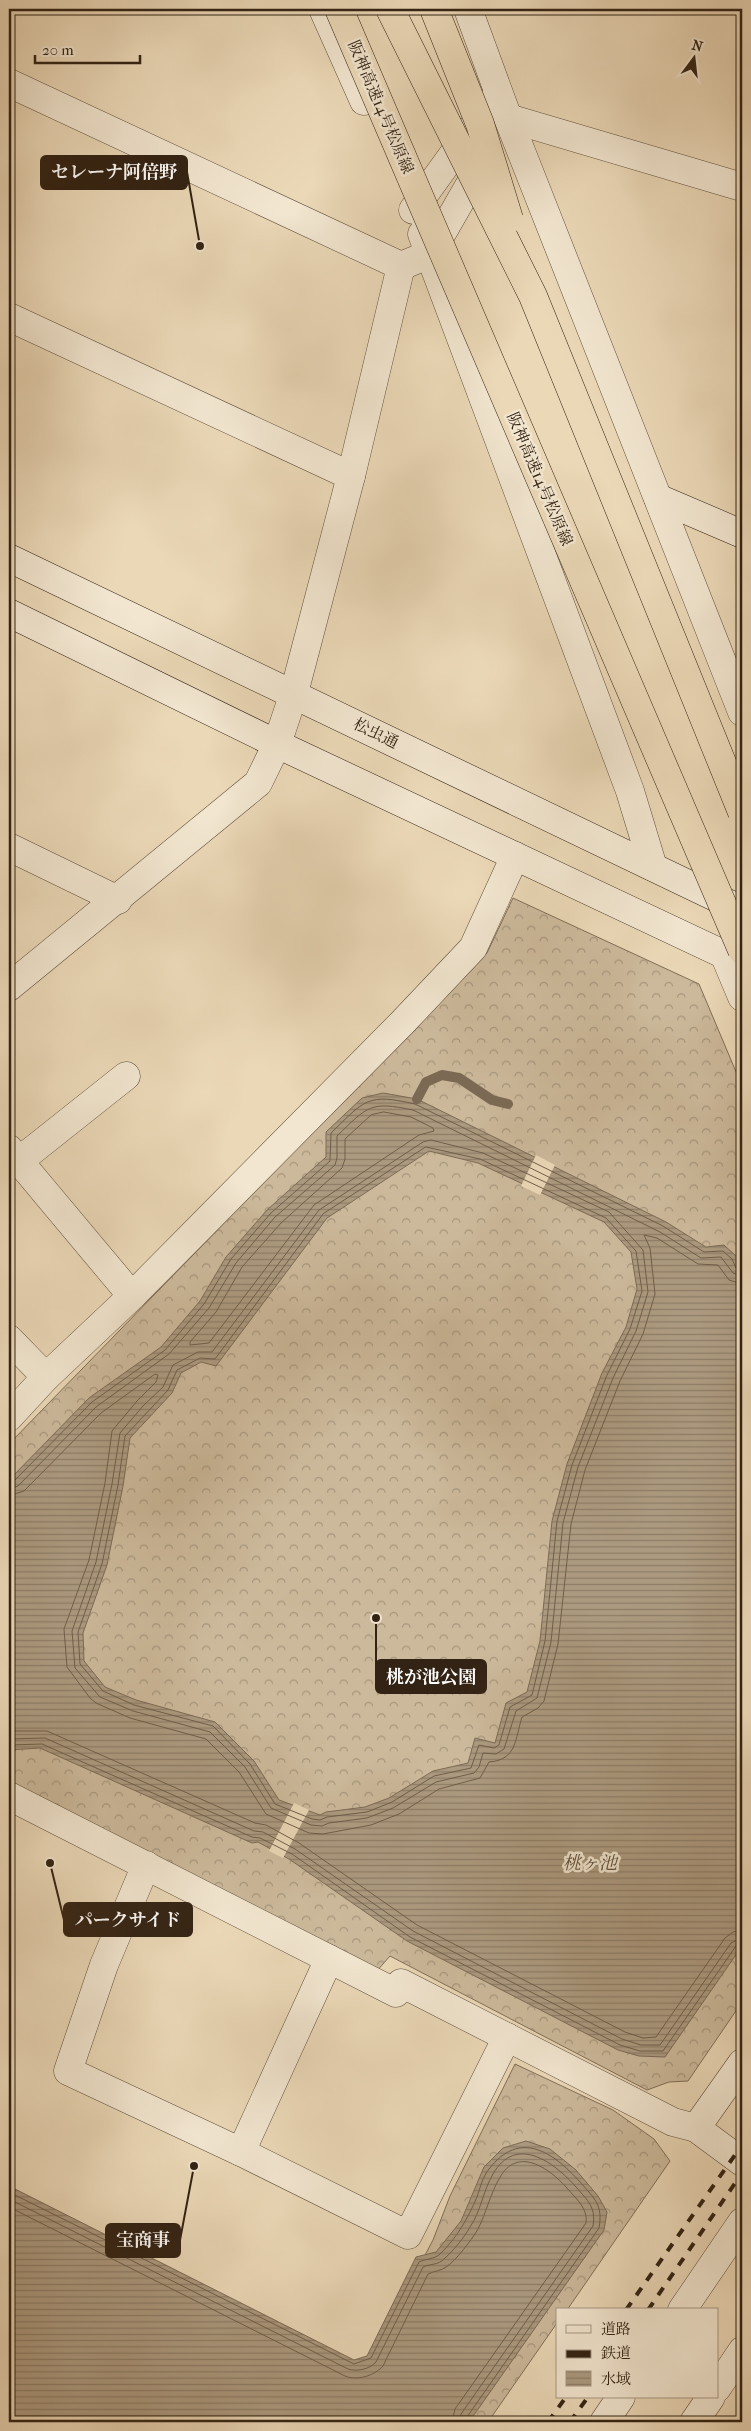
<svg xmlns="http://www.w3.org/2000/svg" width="751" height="2431" viewBox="0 0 751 2431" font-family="'IM FELL French Canon','Noto Serif JP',serif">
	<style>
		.forest { fill: url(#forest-crowns); stroke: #806e58 }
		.water { fill: url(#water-rules); stroke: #7c6a55; fill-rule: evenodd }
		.pier { fill: #ebd8b7 }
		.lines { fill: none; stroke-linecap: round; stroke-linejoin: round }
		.shore { stroke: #705e4a; stroke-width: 1 }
		.stream { stroke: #7c6a55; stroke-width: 10 }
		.street-casing { stroke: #61503d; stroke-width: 29 }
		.secondary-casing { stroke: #332314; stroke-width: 29 }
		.street { stroke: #f2e6d0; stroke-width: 28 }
		.secondary { stroke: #f2e6d0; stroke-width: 28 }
		.rail { stroke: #332314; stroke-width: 4; stroke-dasharray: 9 9; stroke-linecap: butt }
		.highway-bridge-casing { stroke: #332314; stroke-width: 29; stroke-linecap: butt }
		.highway-bridge { stroke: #ebd8b7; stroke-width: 28 }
		.labels { text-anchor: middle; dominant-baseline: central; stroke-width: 5; stroke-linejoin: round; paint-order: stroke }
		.street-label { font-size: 16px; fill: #332314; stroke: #f2e6d0 }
		.water-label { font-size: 18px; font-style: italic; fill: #5d4d3a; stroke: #f2e6d0 }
		.leader { fill: none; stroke: #332314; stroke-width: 2 }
		.callout-dot { fill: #332314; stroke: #f2e6d0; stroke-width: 2 }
		.callout { fill: #332314; stroke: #332314; stroke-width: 2 }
		.callout-label { font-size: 18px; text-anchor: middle; font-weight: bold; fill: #fff }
	</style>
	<defs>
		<pattern id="forest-crowns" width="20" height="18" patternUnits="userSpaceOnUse" patternTransform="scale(1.25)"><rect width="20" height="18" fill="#ccb99b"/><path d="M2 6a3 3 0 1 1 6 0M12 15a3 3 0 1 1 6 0" fill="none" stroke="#a6967d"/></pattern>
		<pattern id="water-rules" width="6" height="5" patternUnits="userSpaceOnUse" patternTransform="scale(1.25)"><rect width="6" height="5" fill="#ac9a80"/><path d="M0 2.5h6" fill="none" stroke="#8d7d68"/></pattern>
	</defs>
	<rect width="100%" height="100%" fill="#ebd8b7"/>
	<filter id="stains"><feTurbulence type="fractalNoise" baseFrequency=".004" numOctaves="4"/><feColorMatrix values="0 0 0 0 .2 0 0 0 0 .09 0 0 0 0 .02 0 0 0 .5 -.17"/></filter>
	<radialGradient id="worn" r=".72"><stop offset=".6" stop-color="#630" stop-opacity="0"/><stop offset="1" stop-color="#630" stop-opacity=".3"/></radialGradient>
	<!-- forest -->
	<g class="forest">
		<path d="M513 898 699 984 742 1086V2002L688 2081 669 2082 647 2090 390 1956 375 1973 9 1798V1444L487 953Z"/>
		<path d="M515 2064 613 2110 654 2139 670 2161 567 2310H557V2323L488 2422H9V2200L353 2363 370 2358 433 2240 450 2196Z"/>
	</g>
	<!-- water -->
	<g class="water">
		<path d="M383 1093 417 1099 666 1222 706 1247 724 1245 736 1256 742 1270V1946L665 2057 639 2056 618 2050 407 1941 289 1859 258 1842 252 1843 40 1748 9 1750V1480L89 1398 161 1347 200 1301 226 1257 267 1210 326 1157V1132L362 1098ZM429 1151 478 1163 604 1222 631 1252 637 1289 626 1327 602 1373 567 1464 552 1521 540 1641 527 1692 506 1703 495 1743 475 1738 468 1763 433 1771 389 1798 365 1807 326 1812 320 1815 279 1800 254 1761 215 1722 136 1700 105 1687 84 1661 83 1633 107 1565 123 1486 130 1438 172 1393 181 1373 201 1362 216 1366 327 1218Z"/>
		<path d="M526 2141 550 2149 576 2170 598 2196 607 2212 604 2230 469 2422H9V2186L354 2360 367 2356 416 2257 436 2252 461 2221 484 2167 503 2148Z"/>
	</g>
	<!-- pier -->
	<g class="pier">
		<path d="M536 1155 555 1165 540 1195 521 1186Z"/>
		<path d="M294 1803 309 1810 283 1858 269 1851Z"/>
	</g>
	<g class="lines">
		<!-- shore -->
		<g class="shore">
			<path d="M384 1112 411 1117 433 1128 434 1131 419 1135 314 1205 209 1343 190 1345V1342L216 1312 242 1267 281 1223 342 1168 345 1159V1139L371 1115Z"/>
			<path d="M431 1140 483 1153 609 1212 643 1250 648 1292 636 1331 613 1378 578 1467 563 1523 551 1642 537 1698 516 1711 504 1749 496 1754 483 1753 479 1767 474 1773 436 1782 393 1808 367 1818 329 1823 322 1826 311 1825 271 1808 245 1767 210 1732 133 1711 100 1697 75 1668 72 1631 96 1562 112 1484 120 1433 143 1406 163 1387 173 1365 198 1352H212L319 1210 423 1142Z"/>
			<path d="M426 1147 480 1159 606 1218 636 1251 642 1291 630 1329 607 1375 572 1465 557 1521 545 1641 532 1695 510 1707 499 1745 494 1748 479 1745 471 1768 434 1776 392 1802 367 1812 327 1817 320 1820 312 1819 275 1804 250 1764 213 1726 134 1705 103 1691 80 1664 78 1632 102 1564 118 1485 125 1436 168 1390 177 1370 200 1358 215 1359 323 1214Z"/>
			<path d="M9 1483 14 1481 92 1402 165 1350 204 1304 231 1259 271 1213 330 1161 331 1133C365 1100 367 1093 415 1104L663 1226 704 1252 723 1251 732 1259 736 1268 742 1270"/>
			<path d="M9 1489 18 1486 96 1407 169 1354 209 1308 236 1263 275 1217 335 1165 337 1158V1136C368 1106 370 1101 413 1110L660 1232 701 1258 721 1257 733 1273 742 1276"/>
			<path d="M9 1496 24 1491 101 1413 155 1374 158 1375 156 1382 137 1401 112 1431 105 1483 89 1560 64 1629 67 1667 90 1698 96 1703 130 1718 206 1739 239 1772 266 1814 309 1833 323 1834 371 1825 399 1814 439 1789 480 1778 489 1762C517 1760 515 1739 522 1717L538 1708 544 1701 558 1644 571 1524 585 1470 620 1381 643 1334 655 1294 650 1248 644 1235 657 1238 698 1264 718 1265 729 1280 742 1284"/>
			<path d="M9 1731H47L255 1823 266 1825 299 1843 417 1925 625 2032 643 2038 656 2037 725 1938 733 1932 742 1930"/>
			<path d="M9 1739 45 1738 254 1831 263 1832 295 1849 413 1931 622 2039 641 2045H660L731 1943 742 1938"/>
			<path d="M9 1745 42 1744 252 1837 260 1838 292 1854 410 1937 620 2045 640 2051H663L736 1946 742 1944"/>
			<path d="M9 2192 354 2364 371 2358 419 2262C425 2259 435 2259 440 2254 457 2238 468 2218 477 2197 480 2188 483 2176 489 2169 520 2129 553 2152 580 2182 595 2199 603 2205 599 2228L467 2417 466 2422"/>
			<path d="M9 2199 348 2369C357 2372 370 2369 376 2362L423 2267C429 2264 439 2265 444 2259 453 2251 464 2238 470 2227 481 2211 483 2191 493 2174 516 2134 554 2162 576 2187 588 2201 596 2207 593 2226L461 2414 459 2422"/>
			<path d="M9 2207 345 2376C357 2381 374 2376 383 2366L428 2274C434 2271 441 2271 446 2267 455 2262 473 2238 478 2229 486 2213 490 2195 499 2179 517 2145 549 2168 567 2188 576 2199 588 2208 586 2223L455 2409 452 2422"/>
		</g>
		<!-- stream -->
		<path class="stream" d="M417 1099 426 1082 442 1075 459 1078 492 1100 508 1104"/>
		<!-- street casing -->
		<g class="street-casing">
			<g id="street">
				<path d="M323 9 364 101"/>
				<path d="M468 9 508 118 742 712"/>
				<path d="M9 83 401 266 430 254 485 158"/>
				<path d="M508 118 742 187"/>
				<path d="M413 210 491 102"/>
				<path d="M422 234 630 791 653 867"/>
				<path d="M9 317 351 476"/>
				<path d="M9 847 118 900"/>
				<path d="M724 954 742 997"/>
				<path d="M9 987 258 783 277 744 294 693 351 476 401 266"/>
				<path d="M9 1149 132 1296"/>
				<path d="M19 1161 126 1076"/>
				<path d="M9 1339 46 1377"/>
				<path d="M9 1417 46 1377 132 1296 402 1023 473 948 515 856"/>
				<path d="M9 1796 396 1993 401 1983 673 2122 696 2128"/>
				<path d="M146 1865 104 1965 68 2071 241 2152 408 2235 507 2037"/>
				<path d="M742 2063 696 2128 742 2162"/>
				<path d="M241 2152 329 1959"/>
				<path d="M682 2310 742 2222"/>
				<path d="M717 2388 742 2351"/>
				<path d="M604 2422 621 2397"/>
				<path d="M694 2422 711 2397"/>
			</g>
		</g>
		<!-- secondary casing -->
		<g class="secondary-casing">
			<g id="secondary">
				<path d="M658 498 742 534"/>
				<path d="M9 558 742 910"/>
				<path d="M9 613 277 744 742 963"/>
			</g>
		</g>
		<!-- street -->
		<use href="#street" class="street"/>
		<!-- secondary -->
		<use href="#secondary" class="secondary"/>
		<!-- rail -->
		<g class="rail">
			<path d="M626 2310 742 2145"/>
			<path d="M648 2310 742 2173"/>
			<path d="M548 2422 566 2397"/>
			<path d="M570 2422 588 2397"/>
		</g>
		<!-- highway-bridge casing -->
		<g class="highway-bridge-casing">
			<g id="highway-bridge">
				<path d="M339 9 742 950"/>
				<path d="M390 9 533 296 742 812"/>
				<path d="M434 9 480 124 509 219"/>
			</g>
		</g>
		<!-- highway-bridge -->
		<use href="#highway-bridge" class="highway-bridge"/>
	</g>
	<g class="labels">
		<!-- street labels -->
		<g class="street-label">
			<text transform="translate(381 107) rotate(67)">阪神高速14号松原線</text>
			<text transform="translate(540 479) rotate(67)">阪神高速14号松原線</text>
			<text transform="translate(376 733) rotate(26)">松虫通</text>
		</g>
		<!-- water labels -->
		<g class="water-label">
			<text x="590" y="1863">桃ヶ池</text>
		</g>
	</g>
	<!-- callouts -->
	<path class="leader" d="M200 246L187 172M376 1618L376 1676M50 1863L64 1920M194 2166L180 2240"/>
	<g class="callout-dot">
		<circle cx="200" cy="246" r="5"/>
		<circle cx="376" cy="1618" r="5"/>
		<circle cx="50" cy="1863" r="5"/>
		<circle cx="194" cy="2166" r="5"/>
	</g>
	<g class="callout">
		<rect x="41" y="156" width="146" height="33" rx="5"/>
		<rect x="376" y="1660" width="110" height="33" rx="5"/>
		<rect x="64" y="1903" width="128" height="33" rx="5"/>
		<rect x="106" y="2224" width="74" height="33" rx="5"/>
	</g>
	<g class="callout-label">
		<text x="114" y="178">セレーナ阿倍野</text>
		<text x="431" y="1683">桃が池公園</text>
		<text x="128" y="1926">パークサイド</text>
		<text x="143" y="2246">宝商事</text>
	</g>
	<!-- margin -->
	<rect width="751" height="2431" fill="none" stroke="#ebd8b7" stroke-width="30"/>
	<rect x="10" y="10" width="731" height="2411" fill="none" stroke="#332314" stroke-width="2.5"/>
	<rect x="15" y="15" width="721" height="2401" fill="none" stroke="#332314"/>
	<!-- legend -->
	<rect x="556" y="2308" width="162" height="90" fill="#f2e6d0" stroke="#a69885"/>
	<rect x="566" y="2325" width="25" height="8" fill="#f2e6d0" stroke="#a69885"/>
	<text x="601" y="2334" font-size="15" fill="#332314">道路</text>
	<rect x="566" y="2350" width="25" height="8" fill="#332314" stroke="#a69885"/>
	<text x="601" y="2358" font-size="15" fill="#332314">鉄道</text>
	<rect x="566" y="2371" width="25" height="15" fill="url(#water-rules)" stroke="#a69885"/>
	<text x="601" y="2384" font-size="15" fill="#332314">水域</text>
	<!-- north arrow -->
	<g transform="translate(694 58) rotate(15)" stroke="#f2e6d0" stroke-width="4" paint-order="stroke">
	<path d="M0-4L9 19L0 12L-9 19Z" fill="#332314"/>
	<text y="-8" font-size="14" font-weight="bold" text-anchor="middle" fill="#332314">N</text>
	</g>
	<!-- scale -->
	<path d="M35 55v8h105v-8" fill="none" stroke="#332314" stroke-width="2.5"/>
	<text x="42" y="55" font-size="15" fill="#332314" stroke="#f2e6d0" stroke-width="4" paint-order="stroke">20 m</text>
	<rect width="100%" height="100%" filter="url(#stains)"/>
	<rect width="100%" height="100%" fill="url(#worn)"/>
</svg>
